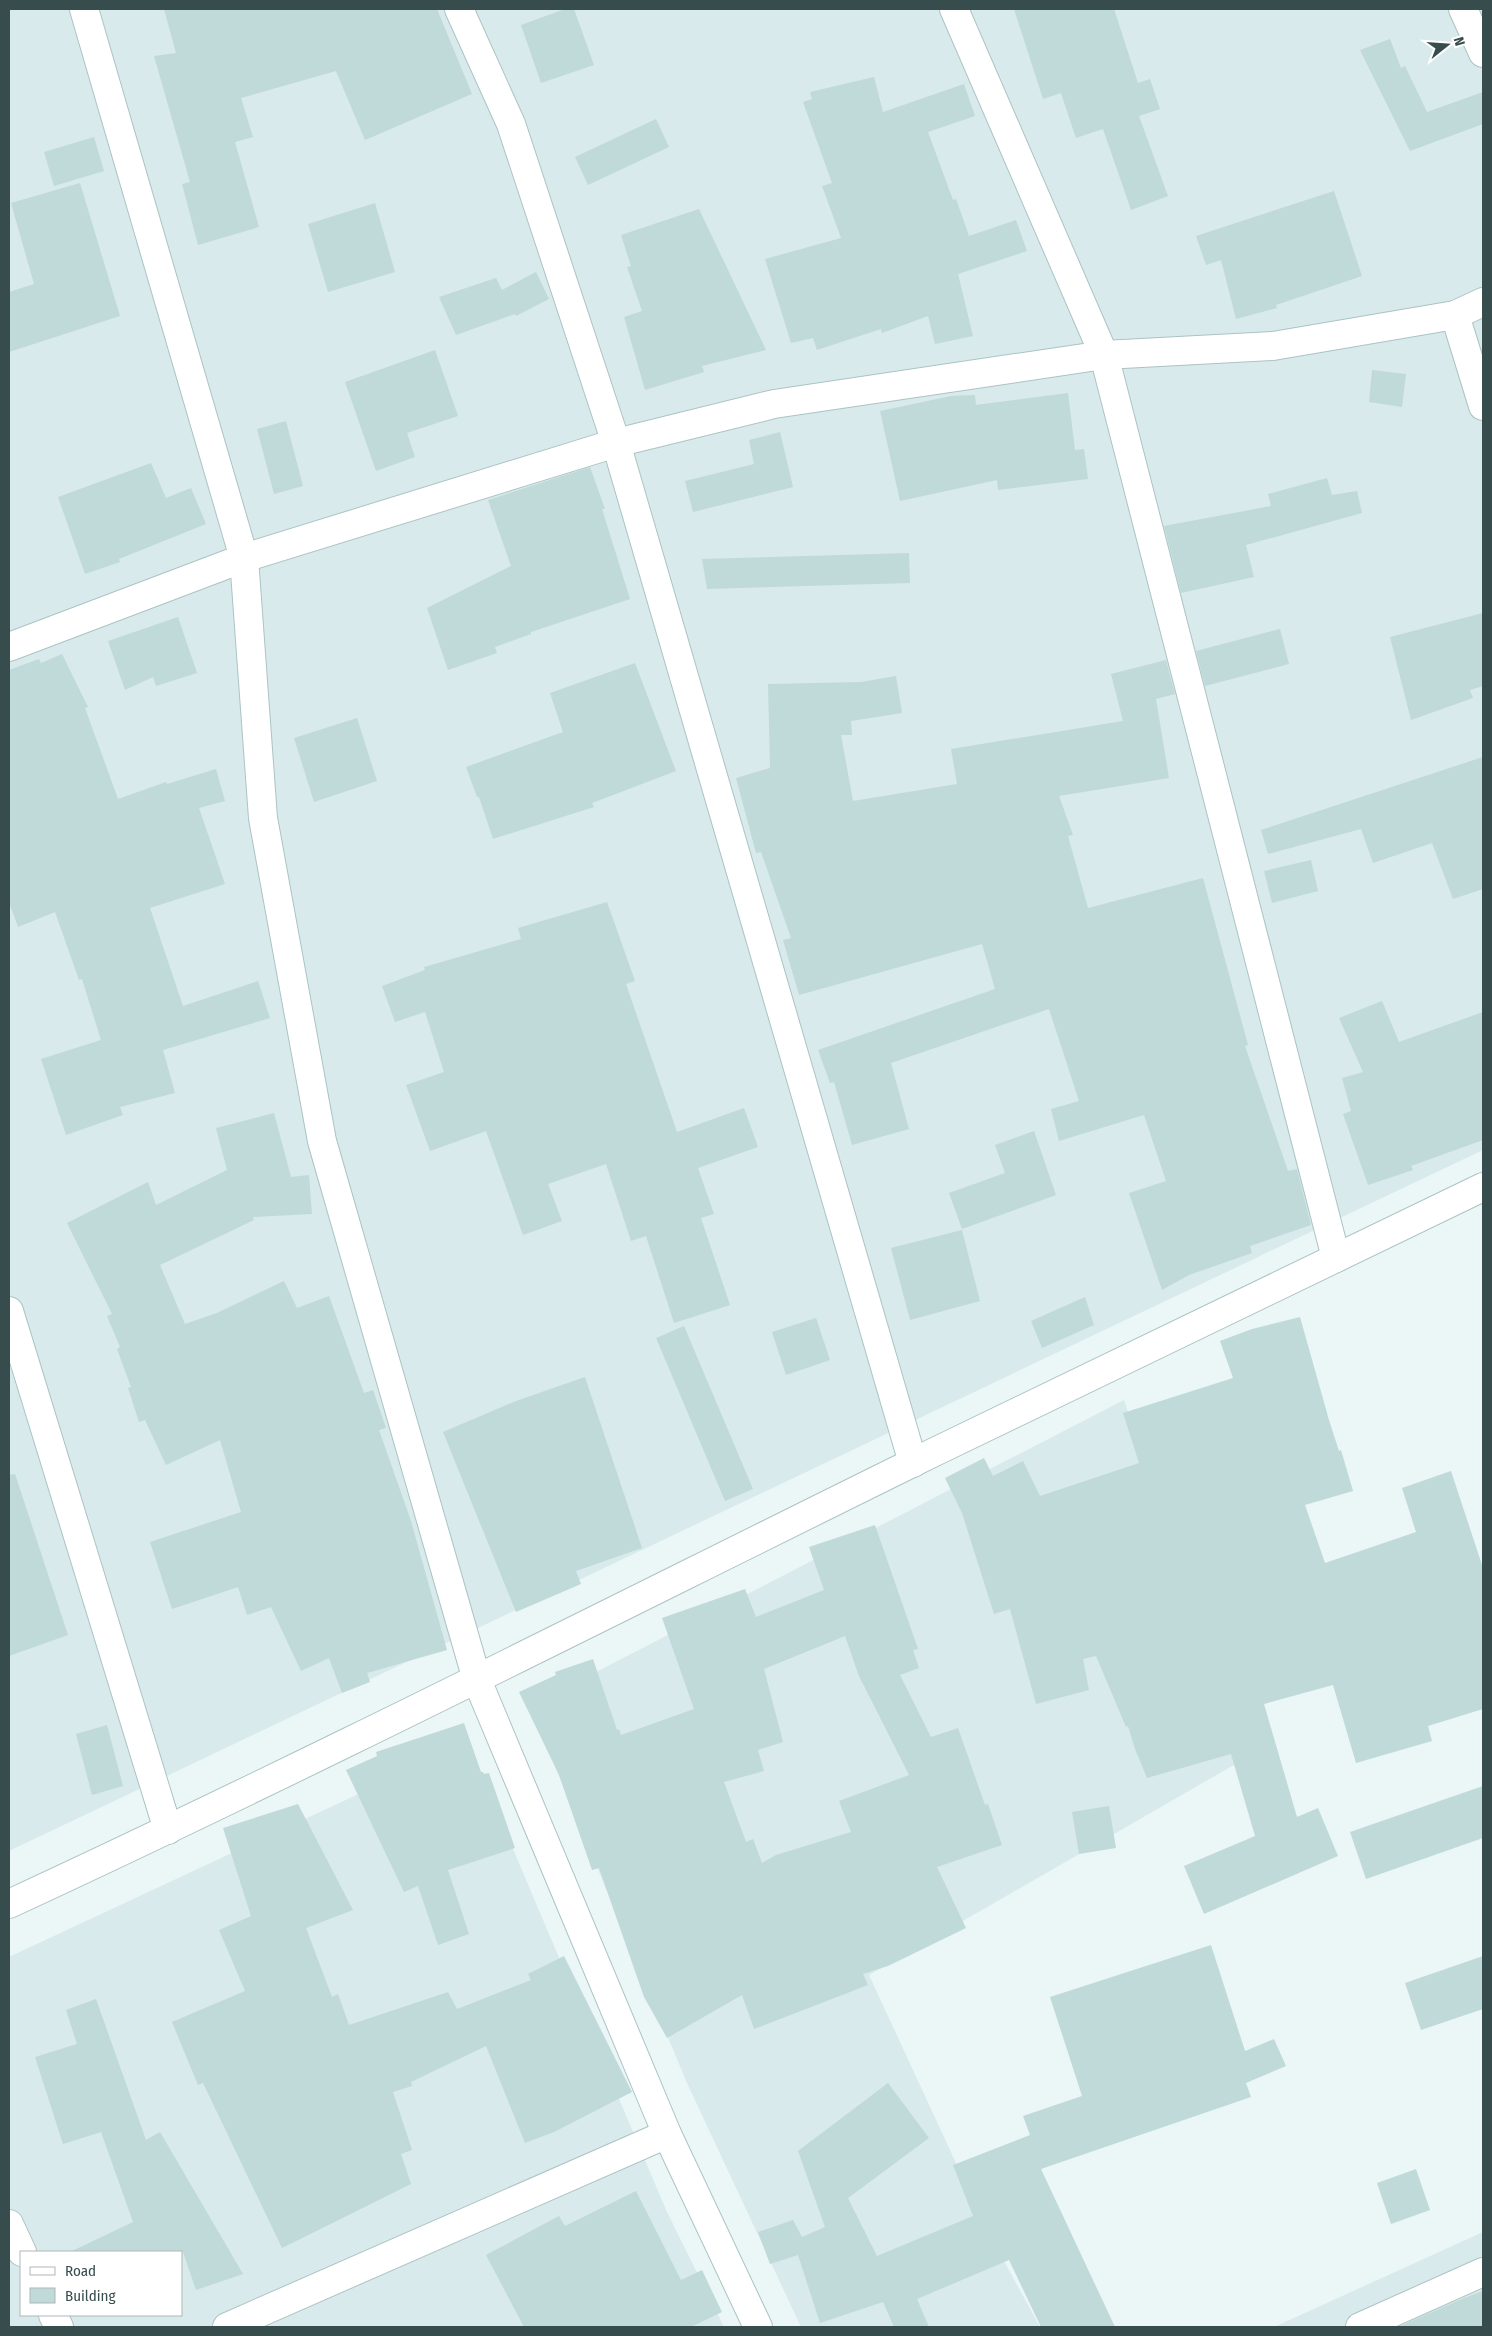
<svg xmlns="http://www.w3.org/2000/svg" width="1492" height="2336" viewBox="0 0 1492 2336" font-family="'Fira Sans Condensed',sans-serif">
	<style>
		.residential { fill: #d8eaeb; fill-rule: evenodd }
		.building { fill: #bfdad9; fill-rule: evenodd }
		.lines { fill: none; stroke-linecap: round; stroke-linejoin: round }
		.minor-casing { stroke: #acc3c4; stroke-width: 30 }
		.tertiary-casing { stroke: #acc3c4; stroke-width: 30 }
		.minor { stroke: #fff; stroke-width: 28 }
		.tertiary { stroke: #fff; stroke-width: 28 }
	</style>
	<rect width="100%" height="100%" fill="#ebf6f7"/>
	<!-- residential -->
	<g class="residential">
		<path d="M9 9H1483V1150L9 1851Z"/>
		<path d="M1124 1400 1246 1758 869 1975 987 2230 1040 2327H801L687 2083 530 1706Z"/>
		<path d="M468 1743 667 2212 724 2327H9V1957ZM21 2252H181V2315H21Z"/>
		<path d="M1483 2232V2327H1274Z"/>
	</g>
	<!-- building -->
	<g class="building">
		<path d="M164 9H437L472 94 365 140 336 71 241 98 253 137 235 142 259 227 198 245 182 184 190 182 154 56 176 53Z"/>
		<path d="M565 9H574L594 65 541 83 521 25Z"/>
		<path d="M1014 9H1114L1138 83 1150 79 1160 109 1139 116 1168 196 1131 210 1103 129 1076 138 1061 93 1043 99Z"/>
		<path d="M1390 39 1401 68 1405 66 1427 112 1483 92V124L1410 151 1360 50Z"/>
		<path d="M874 77 883 112 964 84 975 116 928 132 953 200 956 199 969 236 1016 220 1027 251 958 274 973 336 935 344 928 316 882 333 881 329 817 350 813 338 791 343 765 259 841 238 822 186 832 183 803 102 812 99 810 92Z"/>
		<path d="M656 119 669 147 588 185 575 157Z"/>
		<path d="M94 137 104 171 54 186 44 152Z"/>
		<path d="M80 183 120 316 9 352V292L34 284 11 203Z"/>
		<path d="M1334 191 1362 276 1276 305 1277 308 1236 319 1221 260 1206 265 1196 236Z"/>
		<path d="M375 203 395 272 328 292 308 224Z"/>
		<path d="M699 209 766 350 702 366 704 372 645 390 624 317 642 311 627 267 631 266 621 235Z"/>
		<path d="M536 272 549 299 516 316 515 314 456 335 439 297 496 278 502 290Z"/>
		<path d="M435 350 458 416 407 433 415 457 376 471 345 382Z"/>
		<path d="M1372 370 1406 374 1402 407 1369 402Z"/>
		<path d="M1068 393 1075 450 1084 449 1088 479 998 490 997 480 900 501 880 411 951 396 975 395 976 405Z"/>
		<path d="M286 421 303 486 274 494 257 429Z"/>
		<path d="M780 432 793 487 693 512 685 481 754 464 749 440Z"/>
		<path d="M151 463 166 498 191 488 206 524 119 559 120 562 85 574 58 497Z"/>
		<path d="M590 467 605 509H602L630 599 531 632V634L495 647 497 653 448 670 427 608 511 566 488 500Z"/>
		<path d="M1327 478 1332 495 1357 491 1362 513 1246 545 1254 577 1181 593 1164 526 1271 506 1268 494Z"/>
		<path d="M909 553 910 583 707 589 702 559Z"/>
		<path d="M1483 613V686L1470 690 1473 698 1411 720 1390 637Z"/>
		<path d="M178 617 197 673 156 686 153 677 125 690 108 641Z"/>
		<path d="M1280 629 1289 664 1205 686 1196 651Z"/>
		<path d="M62 654 88 707 85 708 118 799 166 782 167 784 216 769 225 801 199 808 225 884 150 908 183 1006 258 981 270 1018 163 1050 175 1093 120 1107 123 1115 66 1135 41 1059 101 1040 82 979 79 980 55 912 18 927 9 902V670L39 659 41 663Z"/>
		<path d="M1166 660 1175 694 1156 699 1169 778 1059 796 1073 835 1068 836 1088 908 1203 878 1248 1045 1245 1046 1288 1171 1297 1169 1311 1225 1250 1246 1252 1253 1189 1275 1162 1290 1129 1193 1166 1181 1144 1115 1059 1141 1051 1109 1079 1101 1049 1009 891 1063 909 1129 852 1145 834 1082 830 1083 818 1050 995 989 982 944 799 995 783 940 791 938 761 852 756 853 736 778 770 768 768 684 861 682 896 676 902 713 851 721 852 735H841L853 801 957 784 951 749 1123 721 1111 674Z"/>
		<path d="M635 663 676 771 592 803 594 807 493 839 479 797H477L466 767 563 732 550 693Z"/>
		<path d="M357 718 377 781 314 802 294 738Z"/>
		<path d="M1483 757V889L1453 899 1432 843 1373 863 1361 829 1268 854 1261 830Z"/>
		<path d="M1311 860 1318 891 1272 903 1264 871Z"/>
		<path d="M607 902 635 981 626 984 677 1132 744 1108 758 1147 698 1168 714 1214 701 1218 730 1305 674 1323 646 1236 631 1241 606 1164 548 1184 562 1221 523 1235 486 1131 430 1151 406 1085 444 1072 425 1012 395 1022 382 986 425 970 424 967 521 939 518 928Z"/>
		<path d="M1382 1001 1399 1042 1483 1012V1140L1411 1166 1413 1170 1368 1185 1343 1114 1351 1111 1342 1078 1363 1072 1339 1018Z"/>
		<path d="M274 1113 291 1177 309 1175 312 1214 253 1217 254 1220 160 1265 185 1324 217 1313 284 1281 297 1308 329 1296 364 1393 373 1390 386 1428 379 1430 411 1521 447 1650 367 1673 370 1682 342 1693 329 1658 301 1671 271 1607 247 1615 238 1587 172 1609 150 1542 241 1512 220 1440 166 1465 145 1420 139 1422 128 1388 131 1387 117 1349 120 1347 107 1316 112 1314 67 1223 148 1182 156 1205 227 1170 216 1128Z"/>
		<path d="M1034 1131 1056 1195 962 1229 949 1193 1005 1173 995 1145Z"/>
		<path d="M962 1230 980 1301 910 1320 891 1248Z"/>
		<path d="M1085 1297 1094 1325 1042 1348 1031 1321Z"/>
		<path d="M1300 1317 1329 1420 1339 1451 1341 1450 1353 1491 1305 1505 1325 1563 1416 1532 1402 1488 1451 1471 1483 1568V1709L1428 1726 1432 1741 1356 1763 1333 1685 1264 1704 1297 1817 1318 1808 1338 1856 1204 1914 1184 1866 1255 1836 1231 1754 1147 1778 1135 1749 1128 1726 1126 1727 1096 1656 1083 1659 1089 1690 1036 1704 1010 1609 994 1614 962 1513 945 1478 984 1458 993 1476 1023 1461 1040 1496 1139 1463 1123 1413 1233 1378 1220 1341 1252 1329Z"/>
		<path d="M816 1318 830 1360 786 1375 772 1332Z"/>
		<path d="M684 1326 753 1489 725 1501 656 1338Z"/>
		<path d="M585 1377 642 1548 576 1571 581 1584 516 1612 443 1432 516 1401Z"/>
		<path d="M15 1474 68 1635 9 1656V1475Z"/>
		<path d="M875 1525 918 1649 913 1650 919 1668 900 1675 931 1737 958 1728 985 1805 988 1804 1002 1845 937 1867 966 1928 888 1966 863 1974 868 1985 754 2029 742 1995 667 2038 644 1997 599 1868 592 1870 559 1775 519 1692 556 1675 555 1672 593 1659 617 1730 619 1729 621 1735 694 1709 662 1618 745 1589 756 1617 824 1590 809 1547ZM845 1636 859 1676 909 1775 839 1801 851 1832 776 1855 762 1863 753 1839 746 1842 724 1782 764 1771 758 1750 783 1742 764 1669Z"/>
		<path d="M464 1723 481 1772H483L484 1774 489 1773 515 1848 448 1870 469 1934 438 1945 418 1886 404 1892 346 1770 377 1756 376 1752Z"/>
		<path d="M107 1725 123 1786 92 1795 76 1734Z"/>
		<path d="M1483 1786V1838L1366 1879 1350 1832Z"/>
		<path d="M298 1804 353 1910 306 1928 332 1997 338 1994 349 2025 448 1992 457 2009 531 1980 528 1974 564 1956 632 2092 554 2132 525 2143 486 2046 411 2082 412 2086 393 2092 412 2150 401 2154 411 2184 282 2248 203 2083 198 2085 172 2022 245 1991 219 1930 251 1916 223 1828Z"/>
		<path d="M1109 1806 1116 1848 1079 1854 1072 1812Z"/>
		<path d="M1211 1945 1245 2051 1274 2039 1286 2066 1246 2083 1251 2097 1041 2169 1115 2327H1041L1009 2260 917 2299 929 2327H894L883 2302 820 2323 798 2255 770 2264 758 2232 793 2220 802 2237 825 2227 798 2151 888 2083 929 2138 848 2198 877 2256 973 2216 953 2165 1030 2135 1023 2116 1082 2096 1050 1997Z"/>
		<path d="M1483 1956V2009L1421 2030 1405 1983Z"/>
		<path d="M96 1999 146 2140 160 2132 243 2274 196 2290 183 2252H70L133 2222 101 2132 63 2144 35 2057 77 2044 66 2010Z"/>
		<path d="M1416 2169 1430 2210 1391 2224 1377 2183Z"/>
		<path d="M636 2191 681 2280 702 2270 722 2312 691 2327H524L486 2255 559 2216 565 2226Z"/>
		<path d="M1483 2291V2327H1398L1464 2298Z"/>
	</g>
	<g class="lines">
		<!-- minor casing -->
		<g class="minor-casing">
			<g id="minor">
				<path d="M84 9 244 558 263 818 322 1141 477 1680 667 2134 758 2327"/>
				<path d="M459 9 511 124 616 443 913 1463"/>
				<path d="M954 9 1104 355 1336 1258"/>
				<path d="M1463 9 1483 53"/>
				<path d="M1455 315 1483 406"/>
				<path d="M9 647 244 558 616 443 774 404 1104 355 1273 346 1455 315 1483 302"/>
				<path d="M9 1311 168 1830"/>
				<path d="M9 1904C313 1763 612 1611 912 1463 1102 1370 1293 1279 1483 1187"/>
				<path d="M9 2224 22 2252"/>
				<path d="M53 2315 59 2327"/>
				<path d="M227 2327 667 2134"/>
			</g>
		</g>
		<!-- tertiary casing -->
		<g class="tertiary-casing">
			<path id="tertiary" d="M1360 2327 1483 2272"/>
		</g>
		<!-- minor -->
		<use href="#minor" class="minor"/>
		<!-- tertiary -->
		<use href="#tertiary" class="tertiary"/>
	</g>
	<!-- border -->
	<rect width="1492" height="2336" fill="none" stroke="#374c4c" stroke-width="20"/>
	<!-- legend -->
	<rect x="20" y="2251" width="162" height="65" fill="#ffffff" stroke="#afb7b7"/>
	<rect x="30" y="2267" width="25" height="8" fill="#ffffff" stroke="#afb7b7"/>
	<text x="65" y="2276" font-size="15" fill="#374c4c">Road</text>
	<rect x="30" y="2288" width="25" height="15" fill="#bfdad9" stroke="#afb7b7"/>
	<text x="65" y="2301" font-size="15" fill="#374c4c">Building</text>
	<!-- north arrow -->
	<g transform="translate(1447 45) rotate(73)" stroke="#ffffff" stroke-width="4" paint-order="stroke">
	<path d="M0-4L9 19L0 12L-9 19Z" fill="#374c4c"/>
	<text y="-8" font-size="14" font-weight="bold" text-anchor="middle" fill="#374c4c">N</text>
	</g>
</svg>
